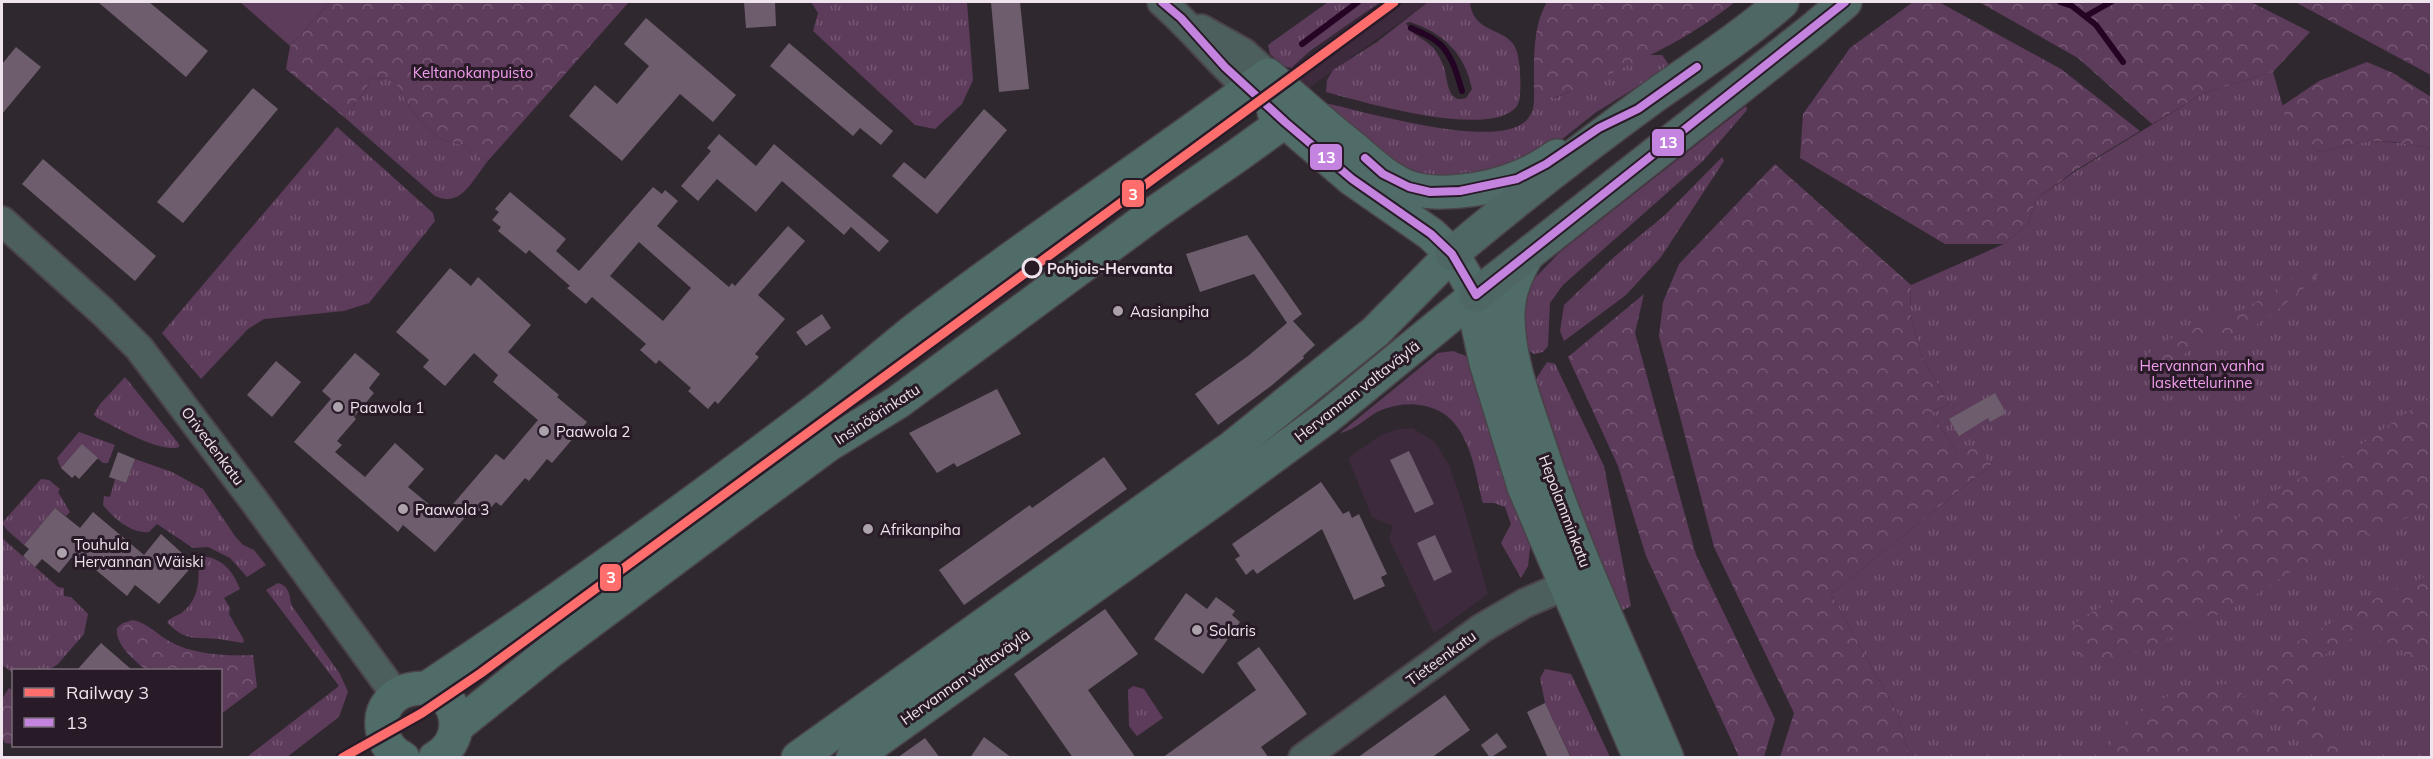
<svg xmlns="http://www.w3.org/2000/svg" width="2433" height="759" viewBox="0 0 2433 759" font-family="Mulish,sans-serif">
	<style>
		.built { fill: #3d2a3c }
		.grass { fill: url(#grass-tufts); fill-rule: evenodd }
		.forest { fill: url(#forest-crowns) }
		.pitch { fill: #5d3b5b }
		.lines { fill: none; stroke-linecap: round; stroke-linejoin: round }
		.stream { stroke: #240424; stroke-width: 6 }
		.building { fill: #6e5e6d; fill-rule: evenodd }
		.minor-casing { stroke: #4a4349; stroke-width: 32 }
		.major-casing { stroke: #4a4349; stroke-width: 36 }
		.highway-casing { stroke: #4a4349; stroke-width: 36 }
		.minor { stroke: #4d5f5d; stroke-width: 28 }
		.major { stroke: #506c68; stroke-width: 33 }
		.highway { stroke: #4e6764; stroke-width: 33 }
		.bus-1-casing { stroke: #291a28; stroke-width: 12 }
		.bus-1 { stroke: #c483df; stroke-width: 8 }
		.rail-1-casing { stroke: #291a28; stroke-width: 14 }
		.rail-1 { stroke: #ff6d6d; stroke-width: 9 }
		.stop-dot { fill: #291a28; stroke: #efe4ee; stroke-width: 3 }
		.poi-dot { fill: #aca2ab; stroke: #291a28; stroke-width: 2 }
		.labels { text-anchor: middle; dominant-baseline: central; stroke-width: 6; stroke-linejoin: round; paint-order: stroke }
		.park-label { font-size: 15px; fill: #f29fee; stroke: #291a28 }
		.stop-label { font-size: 15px; font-weight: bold; fill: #efe4ee; stroke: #291a28; text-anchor: start }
		.poi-label { font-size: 15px; fill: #efe4ee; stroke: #291a28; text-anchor: start }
		.street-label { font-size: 15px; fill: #efe4ee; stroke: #291a28 }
		.line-badge { stroke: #291a28; stroke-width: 2 }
		.badge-label { font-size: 16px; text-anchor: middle; font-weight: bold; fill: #fff }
	</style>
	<defs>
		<pattern id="grass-tufts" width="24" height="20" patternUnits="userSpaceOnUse" patternTransform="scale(1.5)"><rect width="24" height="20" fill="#5d3b5b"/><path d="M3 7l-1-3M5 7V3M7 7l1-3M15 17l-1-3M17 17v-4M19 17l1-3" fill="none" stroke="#755773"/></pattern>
		<pattern id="forest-crowns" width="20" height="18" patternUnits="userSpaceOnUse" patternTransform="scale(1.5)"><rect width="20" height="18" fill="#5d3b5b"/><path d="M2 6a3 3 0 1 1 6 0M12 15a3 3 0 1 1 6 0" fill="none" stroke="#755773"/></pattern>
	</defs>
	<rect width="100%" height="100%" fill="#30282f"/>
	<!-- built -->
	<g class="built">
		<path d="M1380 2H1428L1309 88 1288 70Z"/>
		<path d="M1412 428 1434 441 1449 465 1463 505 1488 594 1434 633 1389 539 1393 526 1372 517 1348 458 1381 435 1399 429Z"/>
	</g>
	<!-- grass -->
	<g class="grass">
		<path d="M811 2H967L973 80 962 104 935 129 915 125 813 31 818 13Z"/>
		<path d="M1328 2H1380L1310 51 1291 68 1283 66 1270 54 1268 45Z"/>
		<path d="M1428 2H1470C1473 36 1510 26 1517 52 1520 63 1523 97 1517 106 1492 140 1363 102 1326 92L1327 80 1333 70 1377 42ZM1410 22C1443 33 1465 53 1472 89L1466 98C1446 105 1448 76 1443 65 1440 58 1436 49 1430 45 1422 37 1410 34 1406 23Z"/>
		<path d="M1649 55H1662L1670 66 1595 113 1541 156 1453 180 1406 171 1320 102C1358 109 1505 155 1529 117 1535 109 1534 99 1534 90L1555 98Z"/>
		<path d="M2273 72 2289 128 2319 152 2368 141 2402 143 2431 148V757H1910L1897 712 1831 594 1992 464 1958 453 1931 413 1949 404 1922 357 1910 312 1911 285 2004 244 2028 224 2036 199 2076 171 2204 93Z"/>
		<path d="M370 78 393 79 415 115 438 138 463 145 487 162C472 181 461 208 435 196L344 117 366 90Z"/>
		<path d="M1746 106 1747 110 1703 161 1563 285 1550 303 1548 346 1543 352 1534 354 1526 349 1522 322 1532 281 1560 252Z"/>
		<path d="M337 127 433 213 435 221 369 303 344 311 264 319 248 329 201 379 162 333Z"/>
		<path d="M1722 157 1724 161 1661 257 1626 295 1564 341 1560 331 1564 305 1614 257 1665 215Z"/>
		<path d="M1453 351 1468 357 1476 368 1531 540 1528 566 1521 578 1501 543 1511 524 1505 507 1494 503H1483C1474 468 1469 415 1425 406 1410 403 1399 404 1384 409 1367 415 1359 429 1340 433L1438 353Z"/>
		<path d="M1547 362 1555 364 1604 466 1631 606 1619 612 1577 502 1536 379Z"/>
		<path d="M125 377 179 444V447C162 454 113 426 96 417L94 414 100 404Z"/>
		<path d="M79 432 115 445 108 463H103L82 445 61 468 57 458Z"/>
		<path d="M135 459 172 472 203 489 235 536 243 545 254 550 266 565 247 577 230 558 208 547 193 548 157 524 149 532C132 534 113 518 103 505L104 496 110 497 115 479 126 483Z"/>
		<path d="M41 479 49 480 60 489 58 492 70 512 66 516 55 508 24 545 7 530 2 523Z"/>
		<path d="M2 538 58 587 64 588V596L71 597 88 614 84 634 58 664 49 670H14L13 673 2 665Z"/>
		<path d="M203 556C223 559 233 571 240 589L224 598 230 608 229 614 244 640 243 643C235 642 227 640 219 639 196 637 185 642 167 622 172 616 181 615 186 609 201 594 198 577 199 559Z"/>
		<path d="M278 583C290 586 289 596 292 606L340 674 348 692 339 717 287 757H247L339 686 266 590Z"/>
		<path d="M1545 669 1571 674 1610 757H1571L1545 703 1540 678Z"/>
		<path d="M1133 686 1144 689 1163 718 1137 736 1129 726 1128 690Z"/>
	</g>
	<!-- forest -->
	<g class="forest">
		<path d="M330 2H629L487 162 463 145 438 138 415 115 393 79 370 78 366 90 344 117 286 69 290 46Z"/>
		<path d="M1547 2H1735C1682 45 1617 71 1554 98L1534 90C1534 62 1532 27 1547 2Z"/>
		<path d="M1913 2H1939L2061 69 2140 131 2076 170 2036 199 2028 224 2004 244H1945L1800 158 1803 114 1850 48Z"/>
		<path d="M1979 2H2251L2310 32 2273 72 2204 93 2152 124 2078 58Z"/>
		<path d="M2295 2H2431V75Z"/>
		<path d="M2367 62 2393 73 2431 97V148L2395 142 2368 141 2319 152 2289 129 2282 106 2319 81Z"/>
		<path d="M1775 164 1911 285 1910 312 1922 357 1949 404 1931 413 1958 453 1971 445 1992 464 1831 594 1897 712 1910 757H1780L1794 713 1714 547 1659 336 1663 302 1679 264Z"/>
		<path d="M2313 264H2319L2322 268C2317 280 2265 321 2252 327 2232 336 2211 340 2191 350 2176 358 2164 370 2148 375L2142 371 2141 363C2164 331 2218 324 2251 305 2272 293 2292 278 2313 264Z"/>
		<path d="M1644 294 1635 333 1696 555 1775 719 1764 757H1739L1646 556 1618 466 1568 357Z"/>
		<path d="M2431 396V507L2324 554 2290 572 2244 603 2218 615 2199 619 2173 637 2138 652 2105 661 2092 662 2080 656 2074 646 2071 634 2075 623 2085 616 2103 606 2139 581 2165 572 2179 559 2200 552 2243 513 2282 487 2337 461Z"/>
		<path d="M2431 574V683C2425 668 2415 658 2401 650 2389 643 2376 636 2362 637 2333 639 2307 667 2312 697 2316 719 2337 744 2354 757H2320C2298 729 2265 708 2262 668L2268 659 2280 651 2384 594Z"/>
		<path d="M133 620C147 623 157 634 169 641 193 655 227 656 253 655L257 687 221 714 220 670H146C134 660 115 645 117 628L123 623Z"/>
		<path d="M2227 684 2240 691 2269 737 2285 757H2107C2117 704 2181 689 2227 684Z"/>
		<path d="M9 688 13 691V744L5 743 2 738V699Z"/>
	</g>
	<!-- pitch -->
	<path class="pitch" d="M240 2H330L290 46Z"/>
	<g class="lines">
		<!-- stream -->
		<g class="stream">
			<path d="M2060 2 2072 6 2096 25 2123 62"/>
			<path d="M2086 16 2111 2"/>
			<path d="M1411 28C1419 32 1429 35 1436 41 1451 51 1457 74 1462 91"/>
			<path d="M1302 44 1358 2"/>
		</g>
	</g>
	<!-- building -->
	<g class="building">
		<path d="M98 2H149L208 51 186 77Z"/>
		<path d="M744 2H775L776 26 746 28Z"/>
		<path d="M991 2H1020L1029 89 999 92Z"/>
		<path d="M646 18 736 95 713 122 680 94 622 161 569 116 595 85 617 104 649 66 624 44Z"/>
		<path d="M789 43 893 131 881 145 860 128 853 136 770 66Z"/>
		<path d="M16 47 41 67 2 114V64Z"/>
		<path d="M253 88 278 109 183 223 157 202Z"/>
		<path d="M984 109 1007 130 937 214 892 176 904 162 925 179Z"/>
		<path d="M719 134 756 166 774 144 889 241 879 252 851 227 844 235 782 181 756 212 717 179 698 201 681 186 711 151 707 148Z"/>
		<path d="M43 159 156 256 135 281 22 184Z"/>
		<path d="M653 187 662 194 665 190 678 201 657 226 729 287 732 283 735 286 788 226 805 241 758 295 785 319 755 354 759 357 718 404 715 401 708 409 688 391 691 388 659 360 656 364 640 350 646 344 592 297 586 304 567 288 570 286 529 250 526 254 498 231 501 227 492 220 499 212 495 209 510 192 566 239 556 251 579 271ZM639 242 691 288 663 321 610 276Z"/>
		<path d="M1247 235 1302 314 1293 321 1315 345 1303 356 1304 358 1271 386 1218 425 1195 394 1248 356 1287 323 1254 274 1200 292 1186 254Z"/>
		<path d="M450 268 471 286 478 277 531 325 508 352 559 395 557 397 587 422 552 463 547 459 529 481 525 478 501 506 496 502 484 515 474 507 435 552 403 525 398 532 294 442 331 399 322 391 355 353 380 374 369 388 374 393 354 417 356 419 337 441 342 445 335 452 365 477 395 443 424 469 408 487 437 511 442 506 447 511 496 454 504 460 538 420 493 382 498 375 474 353 445 386 423 367 429 360 396 332Z"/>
		<path d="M822 314 831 328 806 346 796 332Z"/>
		<path d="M276 361 301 382 272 417 247 395Z"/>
		<path d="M997 389 1021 434 957 467 954 463 937 473 909 433Z"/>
		<path d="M1995 393 2006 413 1990 422 1988 418 1959 436 1949 419Z"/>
		<path d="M82 444 98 458 79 479 75 475 72 478 61 468Z"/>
		<path d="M1409 451 1434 504 1415 513 1390 460Z"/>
		<path d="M118 452 135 459 126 483 109 477Z"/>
		<path d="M1104 457 1127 489 964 605 939 570 1030 505 1032 508Z"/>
		<path d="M1321 482 1343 514 1349 511 1352 518 1359 514 1387 574 1381 577 1385 586 1354 600 1322 529 1257 574 1253 569 1246 575 1235 559 1240 556 1232 544Z"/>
		<path d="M55 508 80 528 93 512 144 555 161 534 194 564 159 604 135 585 127 596 84 560 81 564 72 557 59 573 42 559 35 567 23 556 29 549 24 545Z"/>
		<path d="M1435 535 1452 572 1434 581 1417 543Z"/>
		<path d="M1186 593 1207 609 1216 597 1235 611 1232 615 1240 622 1203 674 1154 639Z"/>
		<path d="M1105 609 1138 654 1088 690 1136 758H1073L1014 674Z"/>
		<path d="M101 643 132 670H77Z"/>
		<path d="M1259 647 1307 714 1261 747 1269 758H1162L1256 690 1237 663Z"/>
		<path d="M1445 695 1470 730 1431 758H1357Z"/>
		<path d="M1545 703 1571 758H1548L1527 712Z"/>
		<path d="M1497 733 1507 747 1490 758 1481 745Z"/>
		<path d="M984 737 1012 758H970Z"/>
		<path d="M925 738 940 758H897Z"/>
	</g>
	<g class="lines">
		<!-- minor casing -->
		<g class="minor-casing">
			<g id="minor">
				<path d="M1162 2C1193 29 1218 61 1249 89"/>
				<path d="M1201 29 1244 53 1268 75"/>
				<path d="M2 221 103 312 139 348 252 498 396 695"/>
				<path d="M1303 758 1482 628 1525 603 1585 577"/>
			</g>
		</g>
		<!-- major casing -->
		<g class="major-casing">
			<g id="major">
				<path d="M1274 112 1352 179 1431 234 1452 254 1463 272 1476 295V317L1486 363 1524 487 1640 758"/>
				<path d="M1526 257C1516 275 1509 291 1508 312 1507 353 1522 394 1535 432 1570 542 1622 651 1667 758"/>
				<path d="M427 688C557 602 685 510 810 415 848 387 883 355 920 326 1033 239 1153 161 1268 75 1295 99 1323 124 1352 147 1370 162 1386 178 1408 187 1429 195 1455 192 1477 189 1506 184 1532 174 1557 156"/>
				<path d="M456 727 552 650 730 517 828 445 898 402 1153 214 1238 155 1303 108"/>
				<path d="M403 758C393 753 385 744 383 733 371 681 454 670 456 724 456 738 448 751 435 758"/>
				<path d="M798 758 1230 449 1375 332 1452 254"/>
				<path d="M853 758 1218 497 1327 417 1476 295"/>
			</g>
		</g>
		<!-- highway casing -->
		<g class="highway-casing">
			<g id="highway">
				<path d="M1452 254C1518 198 1587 145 1657 94 1700 64 1743 36 1782 2"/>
				<path d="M1476 295 1811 31 1845 2"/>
			</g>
		</g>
		<!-- minor -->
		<use href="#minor" class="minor"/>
		<!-- major -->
		<use href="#major" class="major"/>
		<!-- highway -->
		<use href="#highway" class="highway"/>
		<!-- bus-1 casing -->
		<g class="bus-1-casing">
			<g id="bus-1">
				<path d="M1162 2 1181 18 1225 67 1285 122 1352 179 1431 234 1452 254 1476 295 1845 2"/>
				<path d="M1365 158 1383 174 1409 187 1430 192 1460 191 1517 179 1546 164 1599 128 1638 109 1697 67"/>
			</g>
		</g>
		<!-- bus-1 -->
		<use href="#bus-1" class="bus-1"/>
		<!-- rail-1 casing -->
		<g class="rail-1-casing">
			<path id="rail-1" d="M342 758 422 713 481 673 1394 2"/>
		</g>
		<!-- rail-1 -->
		<use href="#rail-1" class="rail-1"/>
	</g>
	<!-- markers -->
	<circle class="stop-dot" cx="1032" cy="268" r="9"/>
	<g class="poi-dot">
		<circle cx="1118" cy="311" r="6"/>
		<circle cx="338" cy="407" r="6"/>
		<circle cx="544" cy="431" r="6"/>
		<circle cx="403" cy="509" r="6"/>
		<circle cx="868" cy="529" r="6"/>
		<circle cx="62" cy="553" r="6"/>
		<circle cx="1197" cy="630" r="6"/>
	</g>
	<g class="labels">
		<!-- park labels -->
		<g class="park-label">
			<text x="473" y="72">Keltanokanpuisto</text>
			<text x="2202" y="365">Hervannan vanha<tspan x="2202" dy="17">laskettelurinne</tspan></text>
		</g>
		<!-- stop labels -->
		<g class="stop-label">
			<text x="1047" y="268">Pohjois-Hervanta</text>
		</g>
		<!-- poi labels -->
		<g class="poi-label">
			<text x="1130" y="311">Aasianpiha</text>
			<text x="350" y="407">Paawola 1</text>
			<text x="556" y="431">Paawola 2</text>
			<text x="415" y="509">Paawola 3</text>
			<text x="880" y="529">Afrikanpiha</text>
			<text x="74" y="544">Touhula<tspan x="74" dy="17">Hervannan Wäiski</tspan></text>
			<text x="1209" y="630">Solaris</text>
		</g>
		<!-- street labels -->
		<g class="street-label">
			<text transform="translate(1357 391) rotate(-38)">Hervannan valtaväylä</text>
			<text transform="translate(877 414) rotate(-33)">Insinöörinkatu</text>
			<text transform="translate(213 446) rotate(53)">Orivedenkatu</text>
			<text transform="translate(1565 511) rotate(69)">Hepolamminkatu</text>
			<text transform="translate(1441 658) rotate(-36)">Tieteenkatu</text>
			<text transform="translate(965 677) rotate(-35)">Hervannan valtaväylä</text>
		</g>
	</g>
	<g class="line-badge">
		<rect x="1651" y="128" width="34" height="29" rx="6" fill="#c483df"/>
		<rect x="1309" y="143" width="34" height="28" rx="6" fill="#c483df"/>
		<rect x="1121" y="179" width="24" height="29" rx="6" fill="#ff6d6d"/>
		<rect x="599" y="563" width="23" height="29" rx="6" fill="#ff6d6d"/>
	</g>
	<g class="badge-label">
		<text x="1668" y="148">13</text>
		<text x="1326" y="163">13</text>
		<text x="1133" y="200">3</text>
		<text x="611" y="583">3</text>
	</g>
	<!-- border -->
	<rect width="2433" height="759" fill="none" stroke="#efe4ee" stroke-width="6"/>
	<!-- legend -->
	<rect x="12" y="669" width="210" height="78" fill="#291a28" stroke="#786b77" stroke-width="1.5"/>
	<rect x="24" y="688" width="30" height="9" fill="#ff6d6d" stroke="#786b77" stroke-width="1.5"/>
	<text x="66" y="699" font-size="18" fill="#efe4ee">Railway 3</text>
	<rect x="24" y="718" width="30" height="9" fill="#c483df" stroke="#786b77" stroke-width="1.5"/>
	<text x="66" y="729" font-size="18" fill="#efe4ee">13</text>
</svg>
